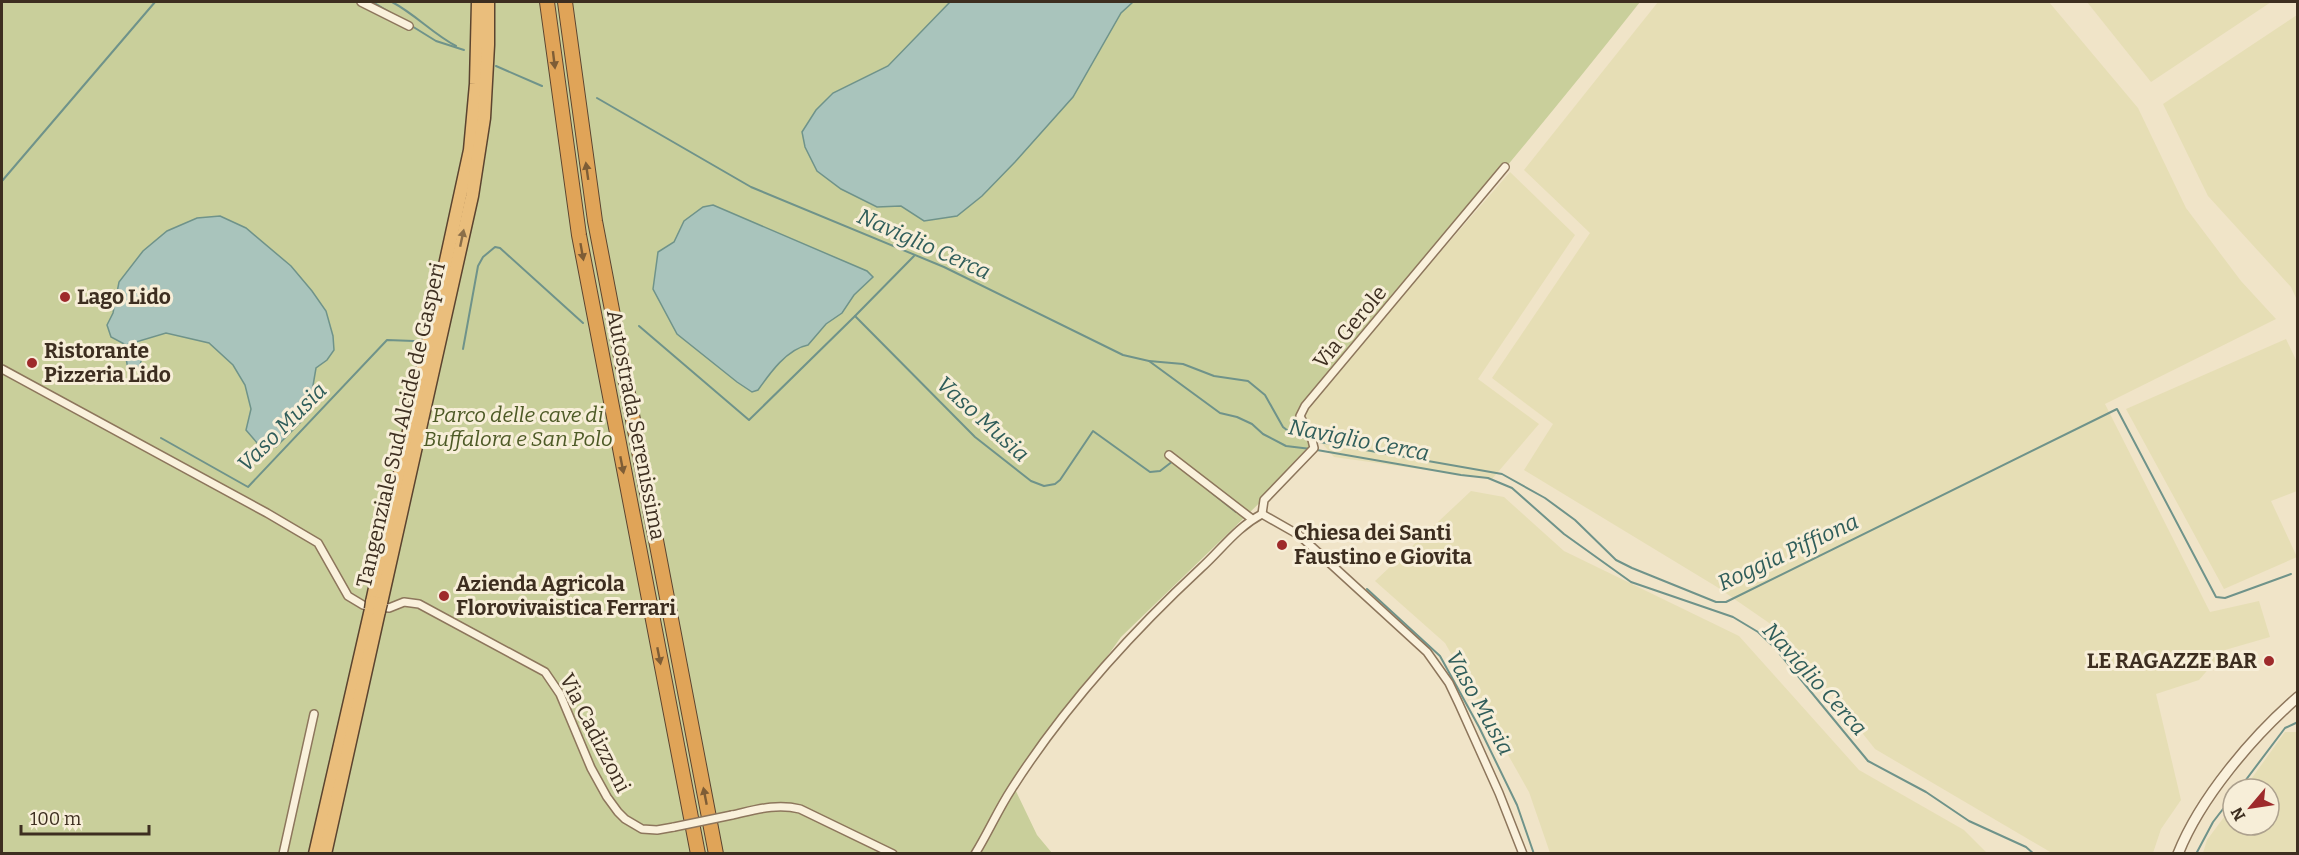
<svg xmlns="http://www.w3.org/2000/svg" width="2299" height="855" viewBox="0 0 2299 855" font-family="Bitter,serif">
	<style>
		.farmland { fill: #e6deb5 }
		.green { fill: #c9cf9b }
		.water { fill: #a9c4bc; stroke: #6f938a; stroke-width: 1.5 }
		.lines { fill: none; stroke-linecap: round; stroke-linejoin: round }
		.stream { stroke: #6f938a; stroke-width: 2 }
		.minor-casing { stroke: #8d765c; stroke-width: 10 }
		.tertiary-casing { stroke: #8d765c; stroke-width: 12 }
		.trunk-casing { stroke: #5b4430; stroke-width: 15 }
		.motorway-casing { stroke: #5b4430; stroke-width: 16 }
		.minor { stroke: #faf1dc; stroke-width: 7 }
		.tertiary { stroke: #faf1dc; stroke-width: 9 }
		.trunk { stroke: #eabe7c; stroke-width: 12 }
		.motorway { stroke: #e0a458; stroke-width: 14 }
		.minor-bridge-casing { stroke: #8d765c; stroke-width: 10; stroke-linecap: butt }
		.trunk-bridge-casing { stroke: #5b4430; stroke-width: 15; stroke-linecap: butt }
		.minor-bridge { stroke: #faf1dc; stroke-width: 7 }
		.trunk-bridge { stroke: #eabe7c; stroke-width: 12 }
		.oneway { fill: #7e5d36 }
		.oneway2 { fill: #8b6f49 }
		.poi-dot { fill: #9e2a2b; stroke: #f7eed8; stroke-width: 2 }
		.labels { text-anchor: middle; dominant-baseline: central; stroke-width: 6; stroke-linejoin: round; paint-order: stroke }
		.poi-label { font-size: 21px; font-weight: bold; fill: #3d2e20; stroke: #f7eed8; text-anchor: start }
		.street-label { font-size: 21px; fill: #3d2e20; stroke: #f7eed8 }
		.park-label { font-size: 21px; font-style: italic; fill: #4d5a26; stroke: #f7eed8 }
		.water-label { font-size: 22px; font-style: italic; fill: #2f5d5a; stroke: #f7eed8 }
	</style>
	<rect width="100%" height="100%" fill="#f0e4c8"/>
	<!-- farmland -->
	<g class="farmland">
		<path d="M1658 2H2049L2138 108 2186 208 2241 281 2276 319 2105 404 2210 612 2259 601 2270 637 2225 650 2199 680 2156 694 2181 800 2161 829 2153 853H2052L1875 749 1782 632 1717 587 1524 470 1553 424 1492 378 1590 233 1524 170Z"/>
		<path d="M2087 2H2271L2151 82Z"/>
		<path d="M2297 15V300L2291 287 2208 196 2163 104Z"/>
		<path d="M1510 172 1575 235 1478 379 1539 424 1492 479 1334 457 1298 416Z"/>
		<path d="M2286 339 2297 362V491L2271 501 2297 557 2224 589 2126 409Z"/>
		<path d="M1471 491 1504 497 1564 551 1739 636 1859 770 1964 830 1987 853H1550L1529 792 1445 643 1375 581Z"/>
		<path d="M2285 732H2297V853H2203L2207 840 2233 805V825H2269V789H2244Z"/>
	</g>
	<!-- green -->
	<path class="green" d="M2 2H1640C1530 142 1412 277 1301 418L1314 444 1309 455 1121 637 1014 787 1037 835 1052 853 2 854Z"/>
	<!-- water -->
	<g class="water">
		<path d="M950 2H1133L1121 13 1073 97 1015 162 982 196 957 216 924 221 901 206 877 207 841 189 817 171 805 147 802 132 816 110 833 93 888 66Z"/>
		<path d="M713 205 867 271 873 277 854 295 842 313 826 324 808 345C787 349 770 373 758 390L752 392 737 382 677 334 653 289 658 252 674 242 684 221 703 207Z"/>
		<path d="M220 216 246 228 291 266 312 291 326 311 333 336 334 350 327 360 316 368 308 415 276 447 258 444 246 430 251 409 245 385 233 365 209 343 166 333 126 345 111 337 107 325 113 313 119 282 143 251 167 231 197 218Z"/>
		<path d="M138 352 143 354 140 365 134 370 128 369 125 353Z"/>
	</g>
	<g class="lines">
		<!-- stream -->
		<g class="stream">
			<path d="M373 2 436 41 464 50"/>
			<path d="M392 2C415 14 433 34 456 46"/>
			<path d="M496 66 542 86"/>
			<path d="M597 98 751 187 944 267 1123 355 1149 361 1220 413 1237 417 1252 424 1263 434 1286 446 1311 449"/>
			<path d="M2 181 155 2"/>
			<path d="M855 316 914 256"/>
			<path d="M639 326 749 420 855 316 975 437 1031 481 1044 486 1055 484 1060 480 1093 431 1150 472 1160 471 1173 461 1175 463"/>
			<path d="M463 349 478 266 483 257 495 247 500 248 583 323"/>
			<path d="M1149 361 1183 364 1214 376 1248 381 1265 395 1283 427 1292 434 1308 439"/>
			<path d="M161 438 248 487 387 340 414 341"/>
			<path d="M1314 441 1502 474 1545 498 1575 520 1616 560 1632 568 1716 602H1726L2117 409 2216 597 2225 598 2291 574"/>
			<path d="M1317 450 1461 475 1488 478 1512 488 1564 534 1631 582 1733 617 1758 632 1774 647 1868 761 1926 792 1969 821 2026 847 2034 854"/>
			<path d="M1207 489 1236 512"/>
			<path d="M1367 589 1440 656 1479 727 1517 805 1534 854"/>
			<path d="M2239 789 2285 728 2298 722"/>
			<path d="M2196 854 2213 822 2233 796"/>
		</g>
		<!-- minor casing -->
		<g class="minor-casing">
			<g id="minor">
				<path d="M361 2 409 26"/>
				<path d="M2 369 267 513 318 543 348 596 363 605 389 608 404 602 419 604 545 672 560 694 591 768 607 797 618 812 625 819 642 829 657 830 674 827"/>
				<path d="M1169 455 1252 519"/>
				<path d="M1262 514 1264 500 1314 448 1312 440 1300 416 1305 406 1505 167"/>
				<path d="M732 815C755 810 776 803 800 809L893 854"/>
				<path d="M283 854 314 714"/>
				<path d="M975 854C988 833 998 810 1011 790 1063 708 1130 634 1201 568 1222 549 1236 528 1262 514L1299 535 1427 652 1449 683 1459 704 1499 793 1523 854"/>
			</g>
		</g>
		<!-- tertiary casing -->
		<g class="tertiary-casing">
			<path id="tertiary" d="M2178 854C2200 798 2253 736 2298 697"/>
		</g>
		<!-- trunk casing -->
		<g class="trunk-casing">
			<g id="trunk">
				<path d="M372 602 470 150 476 84 478 2"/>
				<path d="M381 603 472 196 484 118 488 45V2"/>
				<path d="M315 854 371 609"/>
				<path d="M325 854 379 611"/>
			</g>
		</g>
		<!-- motorway casing -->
		<g class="motorway-casing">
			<g id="motorway">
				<path d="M547 2 579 235 698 854"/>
				<path d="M565 2 595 221 716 854"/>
			</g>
		</g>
		<!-- minor -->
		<use href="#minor" class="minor"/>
		<!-- tertiary -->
		<use href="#tertiary" class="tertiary"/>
		<!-- trunk -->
		<use href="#trunk" class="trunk"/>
		<!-- motorway -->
		<use href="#motorway" class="motorway"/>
		<!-- minor-bridge casing -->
		<g class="minor-bridge-casing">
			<path id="minor-bridge" d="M674 827 732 815"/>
		</g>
		<!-- trunk-bridge casing -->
		<g class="trunk-bridge-casing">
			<g id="trunk-bridge">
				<path d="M371 609 372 602"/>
				<path d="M379 611 381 603"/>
			</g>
		</g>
		<!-- minor-bridge -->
		<use href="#minor-bridge" class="minor-bridge"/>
		<!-- trunk-bridge -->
		<use href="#trunk-bridge" class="trunk-bridge"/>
	</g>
	<!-- one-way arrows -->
	<defs><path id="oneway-solid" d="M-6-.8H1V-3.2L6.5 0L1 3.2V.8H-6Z" transform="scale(1.5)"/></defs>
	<g class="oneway">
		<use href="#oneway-solid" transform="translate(554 60) rotate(83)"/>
		<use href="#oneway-solid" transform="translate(587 171) rotate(-98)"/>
		<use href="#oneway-solid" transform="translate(582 252) rotate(80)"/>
		<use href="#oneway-solid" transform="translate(622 465) rotate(79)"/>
		<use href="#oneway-solid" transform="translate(659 656) rotate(79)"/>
		<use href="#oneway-solid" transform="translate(705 796) rotate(-101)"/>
	</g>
	<use class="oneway2" href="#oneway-solid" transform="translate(462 238) rotate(-78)"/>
	<!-- markers -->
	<g class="poi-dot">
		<circle cx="65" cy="297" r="6"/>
		<circle cx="32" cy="363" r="6"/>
		<circle cx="1282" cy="545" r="6"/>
		<circle cx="444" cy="596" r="6"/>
		<circle cx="2269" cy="661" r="6"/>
	</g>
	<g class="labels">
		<!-- poi labels -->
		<g class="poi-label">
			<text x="77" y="297">Lago Lido</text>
			<text x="44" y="351">Ristorante<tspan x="44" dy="24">Pizzeria Lido</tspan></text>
			<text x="1294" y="533">Chiesa dei Santi<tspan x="1294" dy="24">Faustino e Giovita</tspan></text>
			<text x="456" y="584">Azienda Agricola<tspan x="456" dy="24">Florovivaistica Ferrari</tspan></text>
			<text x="2257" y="661" text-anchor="end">LE RAGAZZE BAR</text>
		</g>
		<!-- street labels -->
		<g class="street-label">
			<text transform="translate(1350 327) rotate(-50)">Via Gerole</text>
			<text transform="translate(401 425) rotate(-77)">Tangenziale Sud Alcide de Gasperi</text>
			<text transform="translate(636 425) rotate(79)">Autostrada Serenissima</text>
			<text transform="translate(595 733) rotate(63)">Via Cadizzoni</text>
		</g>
		<!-- park labels -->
		<g class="park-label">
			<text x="518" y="415">Parco delle cave di<tspan x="518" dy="24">Buffalora e San Polo</tspan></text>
		</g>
		<!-- water labels -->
		<g class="water-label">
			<text transform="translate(924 244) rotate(24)">Naviglio Cerca</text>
			<text transform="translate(983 419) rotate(42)">Vaso Musia</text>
			<text transform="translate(282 427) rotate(-45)">Vaso Musia</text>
			<text transform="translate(1359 440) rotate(11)">Naviglio Cerca</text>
			<text transform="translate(1788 552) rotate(-25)">Roggia Piffiona</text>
			<text transform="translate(1815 679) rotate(48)">Naviglio Cerca</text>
			<text transform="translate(1480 703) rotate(61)">Vaso Musia</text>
		</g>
	</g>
	<!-- border -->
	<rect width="2299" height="855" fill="none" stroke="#3d2e20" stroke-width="6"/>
	<!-- north arrow -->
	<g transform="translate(2251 807) rotate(241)"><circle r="28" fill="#f7eed8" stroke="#ada18e" stroke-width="1.5"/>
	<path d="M0-4.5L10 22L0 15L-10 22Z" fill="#9e2a2b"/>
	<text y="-9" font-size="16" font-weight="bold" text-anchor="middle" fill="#3d2e20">N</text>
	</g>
	<!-- scale -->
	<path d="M21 825v9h128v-9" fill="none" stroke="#3d2e20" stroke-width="3"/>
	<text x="30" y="825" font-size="18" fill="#3d2e20" stroke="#f7eed8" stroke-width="4.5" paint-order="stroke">100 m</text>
</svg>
